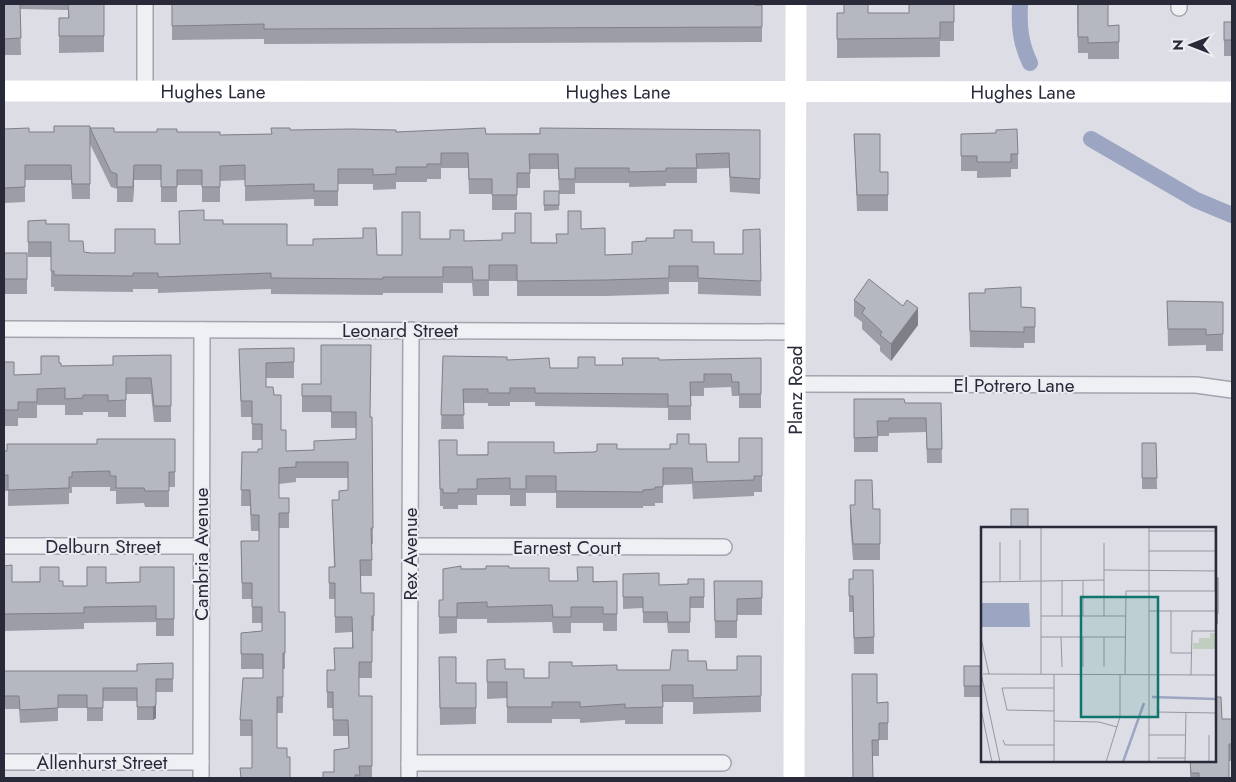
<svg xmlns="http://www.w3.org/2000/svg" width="1236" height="782" viewBox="0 0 1236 782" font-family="Jost,sans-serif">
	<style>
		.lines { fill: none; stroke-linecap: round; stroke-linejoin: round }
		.canal { stroke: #9ca5c2; stroke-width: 16 }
		.street-casing { stroke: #a3a4ae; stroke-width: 18 }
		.street { stroke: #eff0f4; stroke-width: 15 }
		.secondary { stroke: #fff; stroke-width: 21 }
		.wall { fill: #9c9da6 }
		.shaded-wall { fill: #7f8087 }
		.building { fill: #b5b7c1; stroke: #7f8087 }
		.labels { text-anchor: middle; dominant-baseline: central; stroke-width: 4; stroke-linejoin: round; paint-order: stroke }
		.street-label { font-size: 19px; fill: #282a3a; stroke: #ecedf3 }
		.inset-river { fill: none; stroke: #9ca5c2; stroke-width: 2.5 }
		.inset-road { fill: none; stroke: #9596a1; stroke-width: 1 }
		.view { fill: #0f766e; fill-opacity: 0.15; stroke: #0f766e; stroke-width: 2.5 }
		.inset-edge { fill: none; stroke: #282a3a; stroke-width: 2.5 }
	</style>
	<rect width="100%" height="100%" fill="#dddee5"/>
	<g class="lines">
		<!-- canal -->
		<g class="canal">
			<path d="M1020 4C1019 26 1020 42 1030 63"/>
			<path d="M1091 139 1196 200 1232 215"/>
		</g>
		<!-- street casing -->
		<g class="street-casing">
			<g id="street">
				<path d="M1179 8V4"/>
				<path d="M145 91V4"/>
				<path d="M4 329 795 332"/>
				<path d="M795 384 1196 385 1232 390"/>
				<path d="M4 546H201"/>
				<path d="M410 546 724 547"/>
				<path d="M4 762H201"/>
				<path d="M409 763H723"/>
				<path d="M201 778 202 330"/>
				<path d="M409 778 411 330"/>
			</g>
		</g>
		<!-- street -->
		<use href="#street" class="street"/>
		<!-- secondary -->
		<g class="secondary">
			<path id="s1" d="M4 91 1232 92"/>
			<path id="s2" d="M794 778 796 4"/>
		</g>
	</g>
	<!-- wall -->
	<g class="wall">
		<path d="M4 4H104V52L59 53V18H68V10L20 9 21 55H4Z"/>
		<path d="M172 4 762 5V42L264 44V39L172 40Z"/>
		<path d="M954 4V41H940V57L837 58V13H909Z"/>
		<path d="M1077 4 1108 26 1119 25V59H1088V53H1078Z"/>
		<rect x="1224" y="22" width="8" height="34"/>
		<path d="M90 128 114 132H177L220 135 271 134 290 130 486 134 760 130V194L730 192 729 168 697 169V183H666V186L629 187V183H575V194H559V210L544 211V191H559L558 169H530V188H517V210H492V194H469L468 168H441V179H427V182H396V189L373 190V184H338V206H314V199L245 201V180L220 181V202H202V185H177V202H161V180H134L133 202H117V189L111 187 90 144V199H72L71 180H25V202L4 203V129L29 132H54Z"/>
		<path d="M854 134 880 172H888V211H857Z"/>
		<path d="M961 134 1018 154V169H1011V177L977 178V171H961Z"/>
		<path d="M204 220 223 224 287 245 377 255H402L420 239 464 241 556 243 568 234 581 229 605 255 632 254 692 242 714 254H743L760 229 761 296 698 294V282H669V294L606 296H517V281H489V296H473L472 283H443V293H383V295L271 294V289L158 293V289H133V292L54 291V287H51V257H28V221L46 224 84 252 91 253H115L155 244H180Z"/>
		<rect x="4" y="253" width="23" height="41"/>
		<path d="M969 293 1021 307 1035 308V343H1024V348L970 347Z"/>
		<path d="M854 300 918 325 891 361 880 351V346L862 329V322L854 316Z"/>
		<path d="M1167 301 1223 302V351H1206V345L1168 346Z"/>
		<path d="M294 348V378H266V387L281 430 286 451 314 450 356 439V428H331V412H302V384H321L370 417H372L373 544H372V576H360L361 593H374V631H372V678H359V696H372V778H323L334 772 349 748 348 736H333V708H327V670H334L352 648V632L335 633V599H329V567H334L332 500H339L348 490V478H296V482L279 484V498H289V528H279V612H285V669H283V713H277L252 768V736H240V720L263 678V669H241V633L262 631V623H252V599H242L241 541H259V531H251L250 506H241L242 452H258L262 449V440H252V417H241L239 349Z"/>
		<path d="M171 355V422H154L151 394H126V417H108V412H83V415H65V405H37V418H18V426H4V362L14 375 41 374 59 363 61 366 113 365Z"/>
		<path d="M443 356 507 360 550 368H578L595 365H623L659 360 761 358V408H739V396H732L731 387 704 388V396H691V420H668V408L535 406V402H510V406H488V403H463L464 429H441Z"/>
		<path d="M854 399 905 403H941L942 463H927L926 432 889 433V436H878V452H854Z"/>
		<path d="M762 438V492H754V496L693 499 692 484 663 485V503H655V506H643V508H556V493H526V506H510V495H477V505H458V509H443V506H440L439 440 457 455 594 452 617 449H670L689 444 707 462H739Z"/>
		<path d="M175 439V487H169V507H145L144 503 116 504V491H110V487H72V493H69V504L8 506V491H4V451Z"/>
		<path d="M1142 443H1156L1157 489H1142Z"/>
		<path d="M850 505 873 509H880V560H853L850 522Z"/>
		<path d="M4 566 12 582 59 581 63 586H87L106 583 140 582 174 567V636H156V622L84 623V629L4 631Z"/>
		<path d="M509 568 549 581H617V631H603V623H571V633H553L552 622 487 623V619H457V633L439 634V600H443L461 569Z"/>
		<path d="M623 574 659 585 688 584 704 579V608H690V633H668L667 623H643V608L623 609Z"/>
		<rect x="1215" y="578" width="3" height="46"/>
		<path d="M849 579 874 637V654H854L853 612H849Z"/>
		<path d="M714 581H762V615H737V638H715Z"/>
		<path d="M761 656V712L693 714V702H663V724H625V720L580 723V719H552V723H507V698L487 699V660L524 678H549L572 666 617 670H670L688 661 707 670H737Z"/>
		<path d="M439 657 456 683H476V724L440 725Z"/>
		<path d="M173 663V692H156V718L153 720H137V701H103V721H87V708H58V721L20 723 19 709H4V671H137Z"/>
		<rect x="964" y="666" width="18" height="31"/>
		<path d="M888 702V740H879V756H872L853 778 877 703Z"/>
		<path d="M1222 719H1232V761H1229V778H1190V761H1215Z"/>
	</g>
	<!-- shaded-wall -->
	<g class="shaded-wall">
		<path d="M134 165V180L133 202V187Z"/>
		<path d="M918 308V325L891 361V344Z"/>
		<path d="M156 705V718L153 720V707Z"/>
	</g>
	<!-- building -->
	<g class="building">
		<path d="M4 4H20L21 38 4 39Z"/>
		<path d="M68 4H104V36H59V18H69Z"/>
		<path d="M172 4H755V5H762V27L264 29V24L172 26Z"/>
		<path d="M844 4H868V13H909V4H954V22H940V38L837 39V13H844Z"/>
		<path d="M1078 4H1108V26L1119 25V42L1088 43V37H1078Z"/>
		<rect x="1224" y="22" width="8" height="18"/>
		<path d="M54 126H90V128H114V132H157V129H177V132H220V135L272 134 271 128H290V130L351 129 396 130V132L485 128 486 134H540V128L760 130V179L730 177 729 153 696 154 697 168H666V171L629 172V168H575V179H559L558 154H529L530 173H517V195H492V179H469L468 153H441V164H427V167H396V174L373 175V169H338V191H314V184L245 186V165L220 166V187H202V170H177V187H161V165H134L133 187H117V174L111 172 90 128V184H72L71 165H25V187L4 188V129L29 128V132H54Z"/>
		<path d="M1017 129 1018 154H1011V162H977V156H961V134L996 133V130Z"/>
		<path d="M854 134H880V172H888V195H857Z"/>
		<rect x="544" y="191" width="15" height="14"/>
		<path d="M204 210V220H223V224H287V245H313V239L363 238V228H376L377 255H402V212H420V239H450V230H464V241L502 240V233H515V213H531V243H557L556 234H568V211H581V229L605 228V255L632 254V242L646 241V238H674V230H692V242H714V254H743V230L760 229 761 281 698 278V266H669V278L606 280 517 281V265H489V280H473L472 267H443V277H383V279L271 278V273L158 277V273H133V276L54 275V271H51V242H28V221L46 220V224H69V241H83L84 252 91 253H115V229H155V244H180L179 211Z"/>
		<rect x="4" y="253" width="23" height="26"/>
		<path d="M869 279 903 306 907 300 918 308 891 344 880 335 882 332 862 313 865 308 854 300Z"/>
		<path d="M1021 287V307L1035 308V327H1024V332L970 331 969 293H985V289Z"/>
		<path d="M1167 301 1223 302V334L1206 335V329H1168Z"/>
		<path d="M321 345H371L370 417H372L373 528H371L372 560H360L361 593H374V616H372V662H359V696H372V766H359L360 775H355V778H323V772H334V750L349 748 348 720H333V692H327V670H335L334 648H353L352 617H335V583H329V567H335L332 500H339V491L348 490V462H296V467L279 468V498H289V513H279V612H285V653H283V697H277V748H287V757H290V778H241L240 768H252V720H240L243 678H263V654H241V633L262 631V607H252V583H242L241 541H259V515H251L250 490H241L242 452H258V449H262V424H252V401H241L239 349 294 348V362L266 363V387H273L274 395H281V430H286V451L314 450V441L356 439V412H331V396H302V384H321Z"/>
		<path d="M171 355V406H154L151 378H126V400L108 401V395H83V398L65 399V388L37 389V402H18V410H4V362H14V375L41 374V356H59V363H61V366L113 365V356Z"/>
		<path d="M443 356 507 357V360L549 358 550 368H578V357H595V365H623L622 358H659V360L761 358V394H739V382H732L731 374H704V382H690L691 406H668V394L535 393V388H510V393H488V389H463L464 415H441Z"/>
		<path d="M854 399H904L905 403H941L942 449H927L926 418H889V421H877L878 437 854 438Z"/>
		<path d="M677 434H689V444H706L707 462H739V438H762V476H754V480L693 482 692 468H663V487H655V489L643 490V492L556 491V476H526V489H510V478L477 479V489H458V493H443V489H440L439 440H457V455H488V442H554V453L594 452 597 451V444H617V449H670V444H677Z"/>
		<path d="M97 439H175V472H169V491H145L144 488H116V476H110V471L72 472V477H69V488L8 490V475H4V451H7V444H97Z"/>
		<path d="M1142 443H1156L1157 478H1142Z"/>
		<path d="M855 480H872L873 509H880V544H853L850 505H855Z"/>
		<rect x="1011" y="509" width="17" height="19"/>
		<path d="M12 565V582H40V567H59V581H63V586H87V567H106V583L140 582V567H174V619H156V606L84 607V613L4 614V566Z"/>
		<path d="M461 566V569H486V566H509V568H549V581H578L577 567H593V582L617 581V614H603V607H571V617H553L552 605 487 607V602L457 603V617H439V600H443V569Z"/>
		<path d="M853 570H873L874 637 854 638 853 596H849V579H853Z"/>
		<path d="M659 573V585L688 584V579H704V597H690V622H668L667 612H643V597H623V574Z"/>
		<rect x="1215" y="578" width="3" height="35"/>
		<path d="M714 581H762V598L737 599V621H715Z"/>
		<path d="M672 650H688V661H706L707 670H737V656H761V696L693 698V685H662L663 707 625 708V704L580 707V702H552V707H507V682H487V660L505 659V669H524V678H549V662H572V666L617 665V670H670Z"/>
		<path d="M439 657H456V683H476V708H440Z"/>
		<path d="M173 663V679H156V705L153 707H137V688H103V708H87V695H58V708L20 710 19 696H4V671H137V664Z"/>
		<rect x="964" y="666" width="18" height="20"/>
		<path d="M852 674H877V703L888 702V723H879V740H872L873 778H853Z"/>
		<path d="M1215 697H1221L1222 719H1232V744H1229V778H1199V773H1191L1190 761H1215Z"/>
	</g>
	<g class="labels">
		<!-- street labels -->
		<g class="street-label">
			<text stroke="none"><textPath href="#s1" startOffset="209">Hughes Lane</textPath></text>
			<text stroke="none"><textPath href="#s1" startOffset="614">Hughes Lane</textPath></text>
			<text stroke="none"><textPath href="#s1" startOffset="1019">Hughes Lane</textPath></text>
			<text x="400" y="330">Leonard Street</text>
			<text x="1014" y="385">El Potrero Lane</text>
			<text stroke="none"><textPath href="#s2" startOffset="388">Planz Road</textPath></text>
			<text x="103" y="546">Delburn Street</text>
			<text x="567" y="547">Earnest Court</text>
			<text transform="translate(201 554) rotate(-90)">Cambria Avenue</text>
			<text transform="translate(410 554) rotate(-90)">Rex Avenue</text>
			<text x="102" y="762">Allenhurst Street</text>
		</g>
	</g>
	<!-- overview -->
	<g transform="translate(981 527)">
		<rect width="235" height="235" fill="#dddee5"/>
		<path d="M229 106H235V122H212V116H218V111H229Z" fill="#bfcebf"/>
		<path d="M0 76H48L49 100H0Z" fill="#9ca5c2"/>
		<path class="inset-river" d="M171 170 235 172M142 235 163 176"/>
		<path class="inset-road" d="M60 0V147M168 4H235M39 13V53M19 15V55M168 24H235M123 43 235 44M0 55 123 53M234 64V0M168 84H235M190 84V126H210M60 89H144M81 89V53M102 89V53M123 89V16M60 110H144M80 110 81 140M0 111 8 147M102 140V110M123 140V110M0 146 19 235M2 147 235 148M144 147 145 64H235M210 148 211 104H235M73 161H21L26 183 73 184M0 182 11 235M176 185 235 186M73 194 118 195 136 200M168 208H204M228 208V235M22 213 24 218H73M176 231H204M73 235V147M125 235 139 190V147M168 235V0M204 235 205 185"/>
		<path class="view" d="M100 70H177V190H100Z"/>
		<rect width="235" height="235" class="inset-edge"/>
	</g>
	<!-- border -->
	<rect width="1236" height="782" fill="none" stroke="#282a3a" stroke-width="10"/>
	<!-- north arrow -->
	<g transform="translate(1191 45) rotate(270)" stroke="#ecedf3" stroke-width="4" paint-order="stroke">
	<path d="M0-4L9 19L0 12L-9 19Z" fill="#282a3a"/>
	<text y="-8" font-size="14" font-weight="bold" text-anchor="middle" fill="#282a3a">N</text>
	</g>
</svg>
